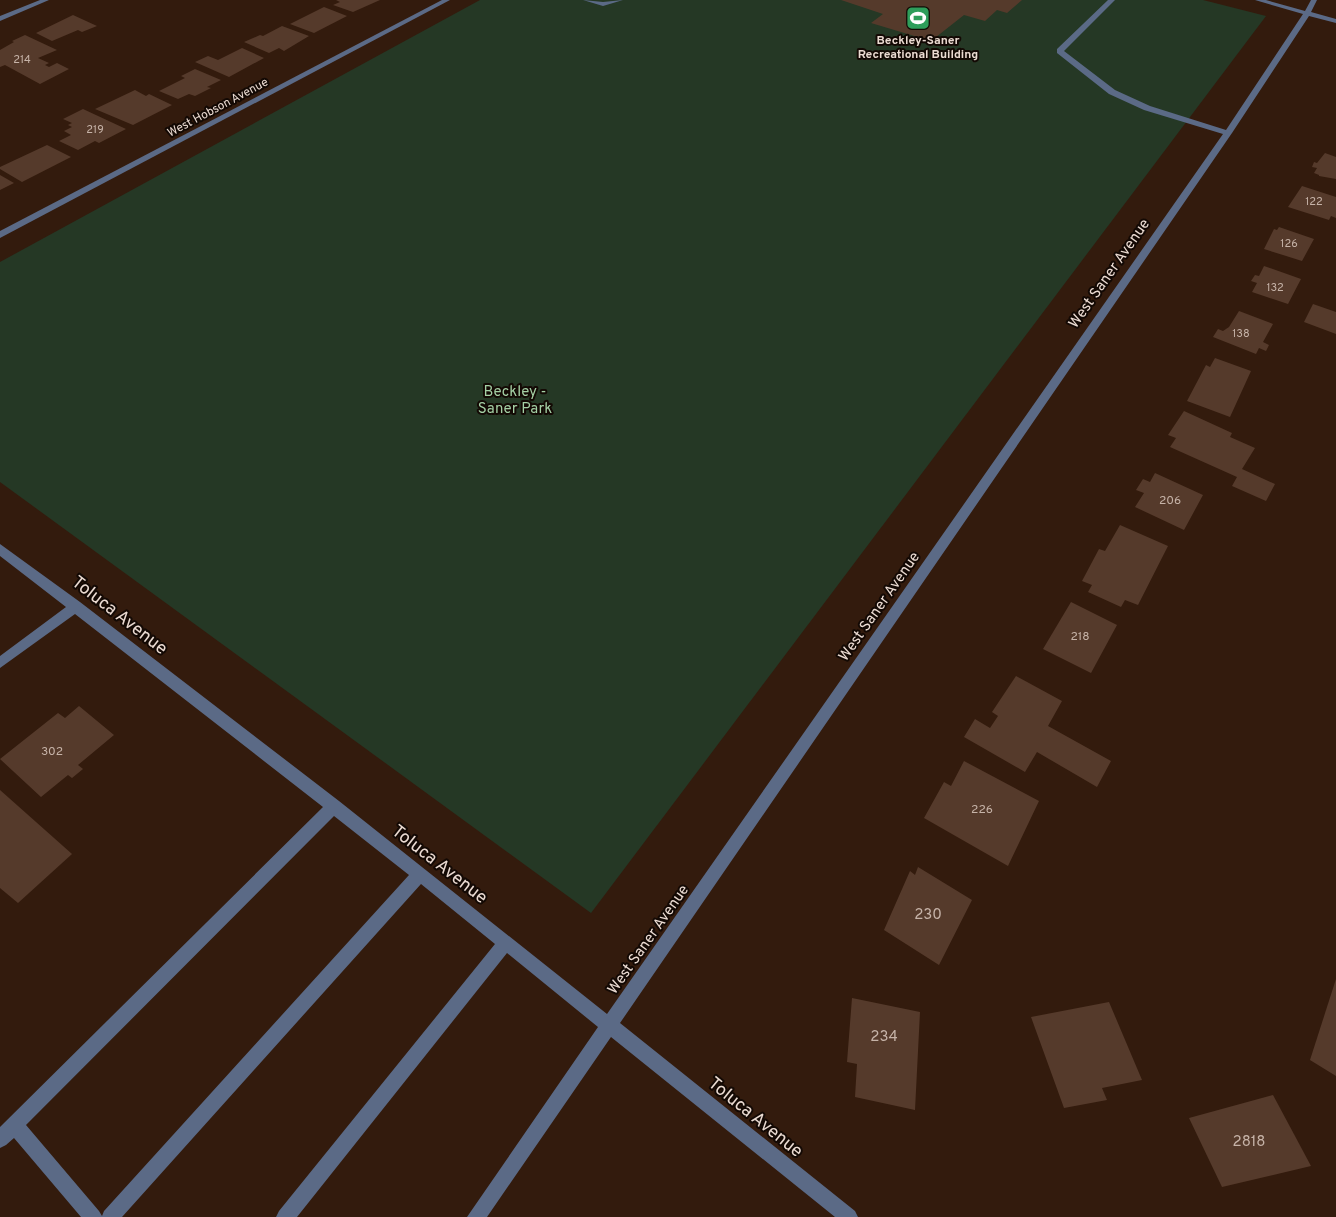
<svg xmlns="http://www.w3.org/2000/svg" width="1336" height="1217" viewBox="0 0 1336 1217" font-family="Overpass,sans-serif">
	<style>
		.green { fill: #253825 }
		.building { fill: #553a2b }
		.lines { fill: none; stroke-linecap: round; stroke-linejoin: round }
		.minor { fill: #5b6a86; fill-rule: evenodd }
		.labels { text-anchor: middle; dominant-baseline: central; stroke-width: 4; stroke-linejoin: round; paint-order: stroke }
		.far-number-label { font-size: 11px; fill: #c6b3a8 }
		.far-poi-label { font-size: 12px; font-weight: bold; fill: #ebdbd2; stroke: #130904 }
		.far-street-label { font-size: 12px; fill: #ebdbd2; stroke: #130904 }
		.number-label { font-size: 12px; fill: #c6b3a8 }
		.street-label { font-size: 15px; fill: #ebdbd2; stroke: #130904 }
		.park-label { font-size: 15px; fill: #a4d0a5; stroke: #130904 }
		.near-number-label { font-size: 15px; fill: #c6b3a8 }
		.near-street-label { font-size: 18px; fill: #ebdbd2; stroke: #130904 }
	</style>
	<rect width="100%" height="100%" fill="#331b0d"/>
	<!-- green -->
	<path class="green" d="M480 0H1203L1266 16 591 913 0 482V262Z"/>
	<!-- building -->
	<g class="building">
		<path d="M336 0H380L353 12 333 5 340 2Z"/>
		<path d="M841 0H1022L1007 13 997 10 985 21 964 15 931 41 871 23 883 14Z"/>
		<path d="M324 7 347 16 314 33 290 24Z"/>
		<path d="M73 15 97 26 82 32 78 30 52 41 36 33Z"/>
		<path d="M282 26 309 36 284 51 279 48 269 53 244 42 260 35 263 36Z"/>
		<path d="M25 35 57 50 38 58 49 63 45 65 49 67 57 63 69 69 40 84 5 65 0 67V50L14 42 12 41Z"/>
		<path d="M242 48 264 58 229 77 195 62 208 56 218 60Z"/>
		<path d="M195 69 221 80 207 87 211 88 195 96 189 94 178 99 159 91 185 78 181 76Z"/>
		<path d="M135 90 146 96 149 94 172 105 133 125 95 109Z"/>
		<path d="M83 109 126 129 99 143 95 141 78 150 59 141 71 135 64 131 72 127 68 125 72 123 63 119Z"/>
		<path d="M47 145 71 157 22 182 0 169V167Z"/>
		<path d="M1325 153 1336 157V179L1319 176V175L1314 173 1317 168 1312 167 1314 162 1317 163Z"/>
		<path d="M0 175 14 183 0 190Z"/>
		<path d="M1302 186 1336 197V218L1331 216 1329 220 1288 207Z"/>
		<path d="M1279 227 1314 239 1302 261 1264 249 1274 229 1277 230Z"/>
		<path d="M1264 266 1301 279 1288 304 1252 292 1257 283 1251 281 1255 275 1259 276Z"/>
		<path d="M1313 304 1336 312V334L1304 322Z"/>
		<path d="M1239 311 1273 324 1263 342 1269 345 1266 351 1259 348 1256 354 1213 337 1218 329 1223 331 1229 327Z"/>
		<path d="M1215 358 1251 371 1230 417 1187 401 1206 365 1210 367Z"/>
		<path d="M1184 411 1232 433 1230 437 1255 448 1242 469 1275 484 1266 501 1232 486 1237 477 1170 447 1176 438 1168 435Z"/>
		<path d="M1155 473 1203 495 1184 530 1135 507 1144 493 1136 490 1143 479 1150 482Z"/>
		<path d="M1120 525 1168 546 1138 605 1125 600 1121 607 1088 592 1092 585 1082 581 1099 549 1105 551Z"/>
		<path d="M1071 602 1117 625 1091 673 1043 649Z"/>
		<path d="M1016 676 1062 701 1048 726 1111 761 1097 787 1037 752 1025 772 964 737 975 719 990 728 998 716 992 712Z"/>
		<path d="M79 706 114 735 78 765 83 769 72 778 68 775 41 797 0 759 58 713 65 718Z"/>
		<path d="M964 761 1039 801 1008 866 924 818 944 782 951 786Z"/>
		<path d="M0 790 72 854 18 903 0 888Z"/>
		<path d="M918 867 972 900 939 965 884 930 910 871 915 875Z"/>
		<path d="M1336 979V1076L1310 1060Z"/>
		<path d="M852 998 920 1012 915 1110 855 1097 857 1064 847 1062Z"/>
		<path d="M1109 1002 1142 1080 1102 1088 1107 1100 1064 1108 1031 1017Z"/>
		<path d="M1273 1095 1311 1166 1222 1187 1189 1118Z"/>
	</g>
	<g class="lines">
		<!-- minor -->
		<g class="minor">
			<path d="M40 0H49L0 21V16Z"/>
			<path d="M442 0H450L0 238V231Z"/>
			<path d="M583 0 603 2 623 0 603 6Z"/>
			<path d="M1108 0H1115L1064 51 1115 90 1150 106 1226 130 1303 14 1255 0H1266L1305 11 1311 0H1317L1311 12 1336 19V23L1309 16 1232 133 620 1023 855 1211 858 1217H835L611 1037 487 1217H467L598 1027 507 953 297 1217H276L279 1211 495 944 421 884 122 1217H81L14 1138 6 1145 0 1148V1127L323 807 75 614 0 668V656L66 607 0 556V544L80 602 339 801 607 1014 1223 134 1144 110 1109 94 1057 53V49ZM334 816 409 875 104 1211 102 1216 99 1211 26 1125Z"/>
		</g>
	</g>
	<!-- icons -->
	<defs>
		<g id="stadium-square" transform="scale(1.25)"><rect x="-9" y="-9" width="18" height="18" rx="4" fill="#2e9e5b" stroke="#130904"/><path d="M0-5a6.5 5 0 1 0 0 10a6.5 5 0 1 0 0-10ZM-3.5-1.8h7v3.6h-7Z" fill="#fff"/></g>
	</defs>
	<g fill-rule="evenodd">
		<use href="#stadium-square" x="918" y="18"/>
	</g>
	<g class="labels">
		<!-- far-number labels -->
		<g class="far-number-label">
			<text x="22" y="60">214</text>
			<text x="95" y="130">219</text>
			<text x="1314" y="202">122</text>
			<text x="1289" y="244">126</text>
			<text x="1275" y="288">132</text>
			<text x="1241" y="334">138</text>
		</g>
		<!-- far-poi labels -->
		<g class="far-poi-label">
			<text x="918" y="41">Beckley-Saner<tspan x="918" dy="14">Recreational Building</tspan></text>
		</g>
		<!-- far-street labels -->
		<g class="far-street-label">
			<text transform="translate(218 108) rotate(-28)">West Hobson Avenue</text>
		</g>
		<!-- number labels -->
		<g class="number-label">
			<text x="1170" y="501">206</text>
			<text x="1080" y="637">218</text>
			<text x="52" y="752">302</text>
			<text x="982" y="810">226</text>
		</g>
		<!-- street labels -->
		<g class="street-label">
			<text transform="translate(1110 274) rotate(-55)">West Saner Avenue</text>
			<text transform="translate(880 607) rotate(-55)">West Saner Avenue</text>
			<text transform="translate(649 940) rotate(-55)">West Saner Avenue</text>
		</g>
		<!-- park labels -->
		<g class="park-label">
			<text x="515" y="392">Beckley -<tspan x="515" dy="17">Saner Park</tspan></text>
		</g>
		<!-- near-number labels -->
		<g class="near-number-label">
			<text x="928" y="915">230</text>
			<text x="884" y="1037">234</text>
			<text x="1249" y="1142">2818</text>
		</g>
		<!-- near-street labels -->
		<g class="near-street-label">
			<text transform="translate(119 616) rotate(38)">Toluca Avenue</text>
			<text transform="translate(439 865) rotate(38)">Toluca Avenue</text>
			<text transform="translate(755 1118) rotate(39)">Toluca Avenue</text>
		</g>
	</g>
</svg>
